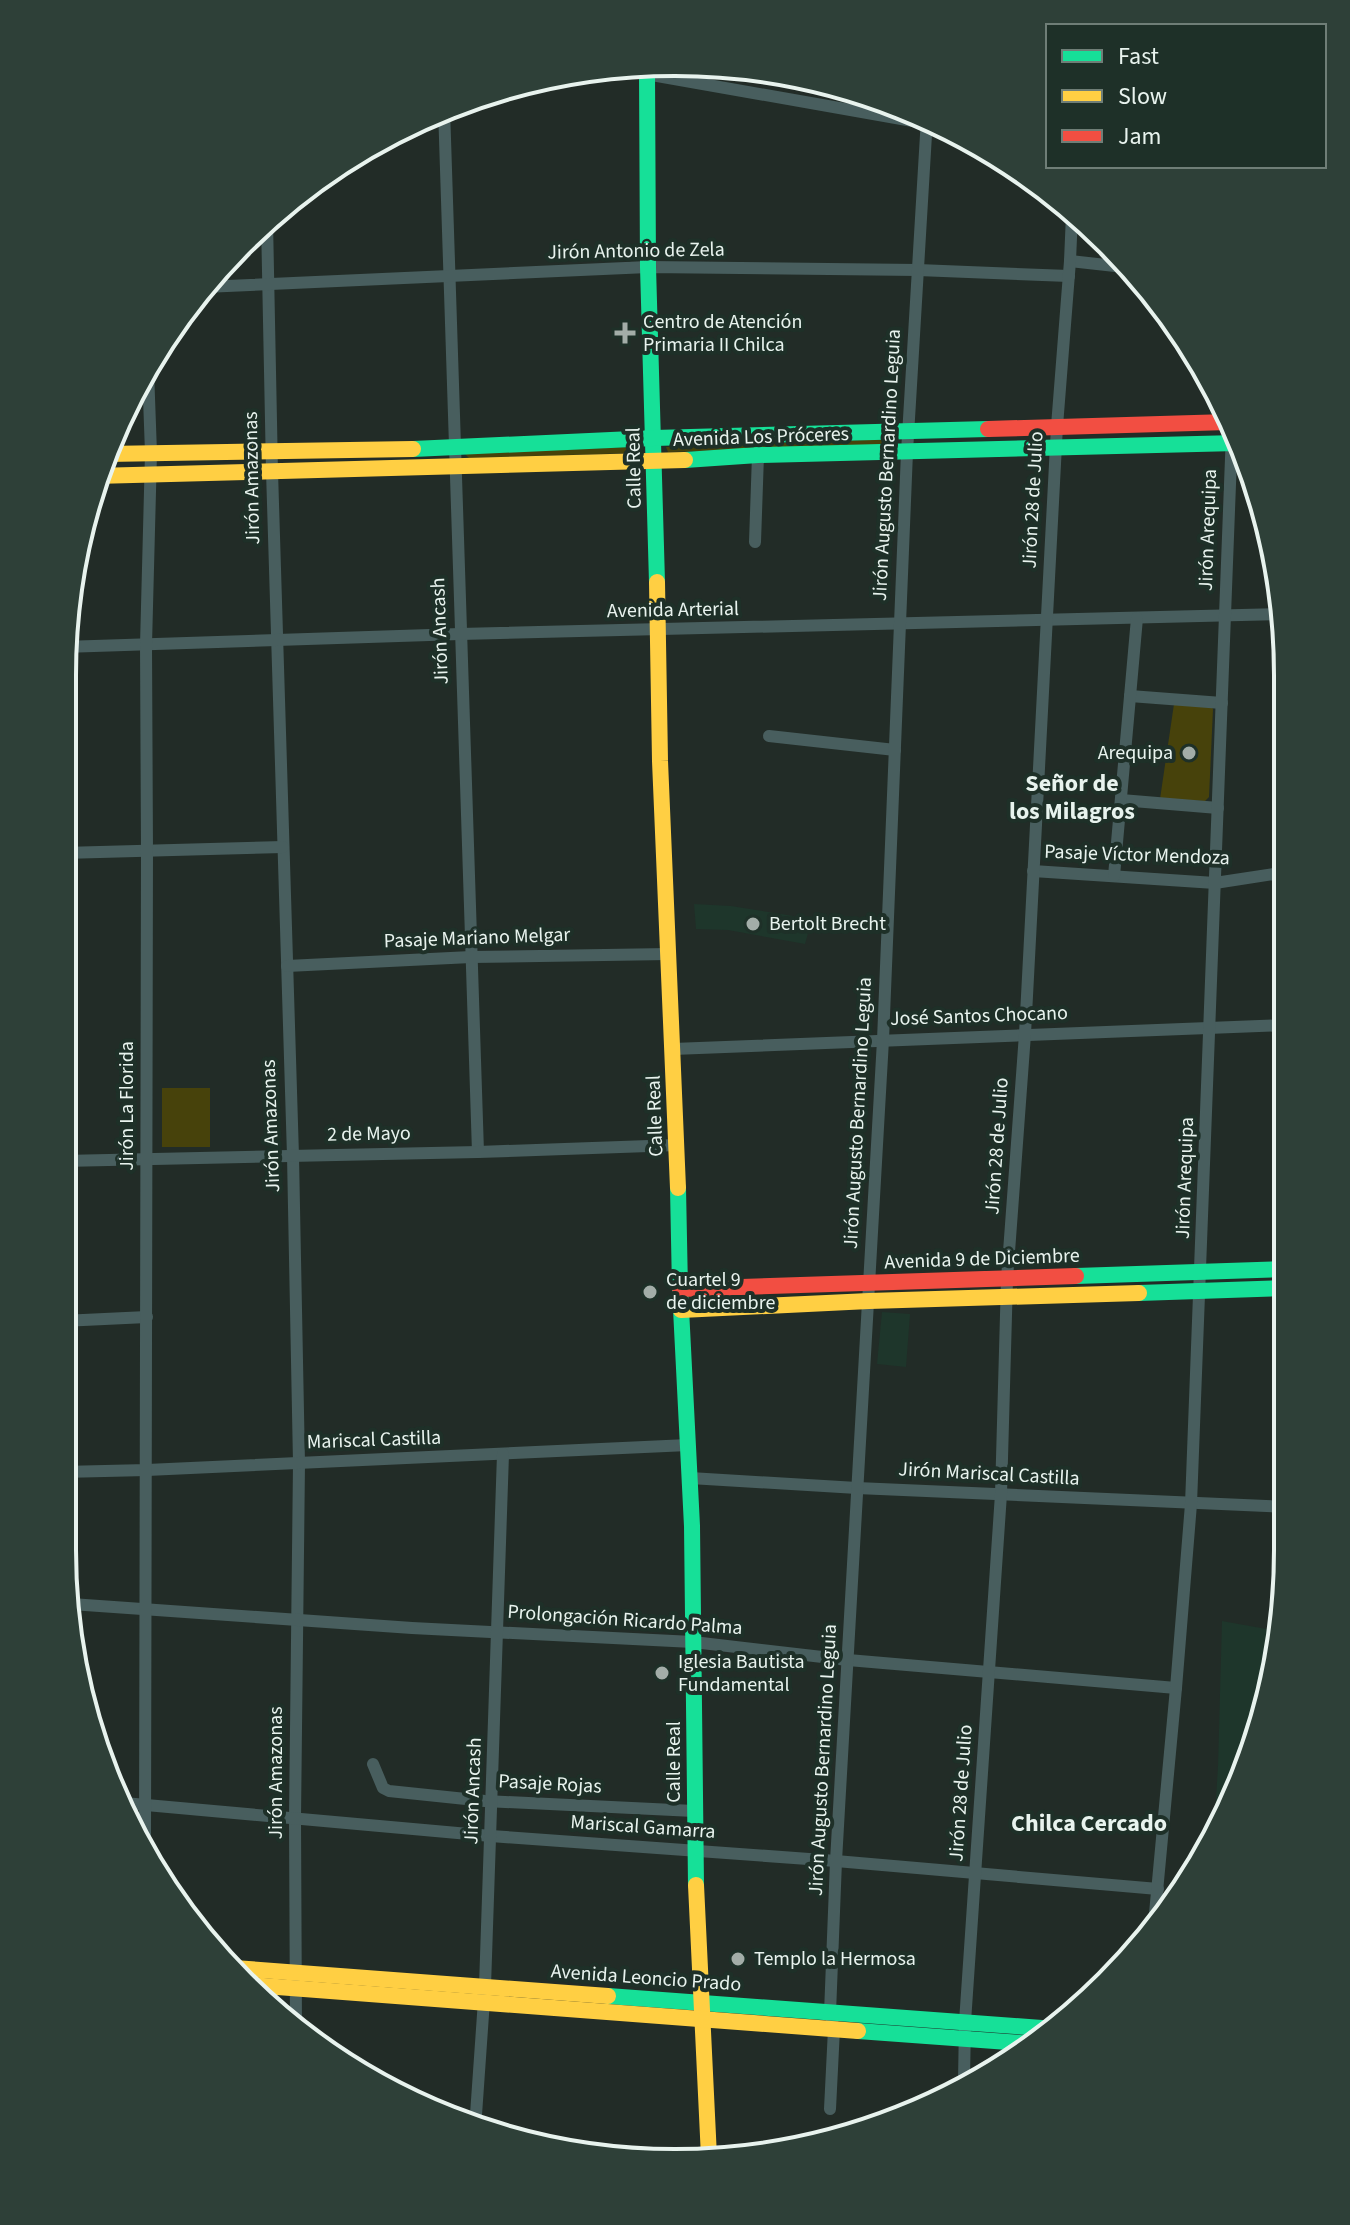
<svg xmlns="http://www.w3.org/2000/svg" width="1350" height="2225" viewBox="0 0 1350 2225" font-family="'Source Sans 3',sans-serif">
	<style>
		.built { fill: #1e362b }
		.green { fill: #47420b }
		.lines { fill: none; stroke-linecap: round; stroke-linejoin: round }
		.street { stroke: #485e5e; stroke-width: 12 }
		.fast { stroke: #16e098; stroke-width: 16 }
		.slow { stroke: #ffcf43; stroke-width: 16 }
		.jam { stroke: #f24e42; stroke-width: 16 }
		.poi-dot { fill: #a3ada8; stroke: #1e3028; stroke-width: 3 }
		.labels { text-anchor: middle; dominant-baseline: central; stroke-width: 8; stroke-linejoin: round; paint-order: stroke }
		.street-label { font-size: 20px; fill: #e8f3ee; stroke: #1e3028 }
		.poi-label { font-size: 20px; fill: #e8f3ee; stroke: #1e3028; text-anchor: start }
		.quarter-label { font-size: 24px; font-weight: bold; fill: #e8f3ee; stroke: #1e3028 }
		.rim { fill: none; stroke: #e8f3ee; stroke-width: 4 }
	</style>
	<rect width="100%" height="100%" fill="#222c27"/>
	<!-- built -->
	<g class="built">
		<path d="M694 904 731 906 812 919 805 944 728 930 696 929Z"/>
		<path d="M882 1312 910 1314 906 1367 877 1364Z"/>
		<path d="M1222 1621 1278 1631 1255 1747 1214 1832 1218 1766Z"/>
	</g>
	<!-- green -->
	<g class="green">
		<path d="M896 439 898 445 668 452 666 447Z"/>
		<path d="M633 447 635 453 469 458 464 453Z"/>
		<path d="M1174 704 1211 706 1213 709 1209 797 1205 801 1160 799Z"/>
		<rect x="162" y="1088" width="48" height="59"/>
	</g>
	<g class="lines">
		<!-- street -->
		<g class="street">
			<path d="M612 68 941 126"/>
			<path d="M444 108 478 1152"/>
			<path d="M267 221 272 471 293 1156 299 1463 295 1818 296 2030"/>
			<path d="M1070 261 1133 268"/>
			<path d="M204 287 648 267 918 270 1069 276"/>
			<path d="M755 542 758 455"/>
			<path d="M63 647 460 634 1283 614"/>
			<path d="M1130 696 1222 703"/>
			<path d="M769 736 895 750"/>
			<path d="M1121 800 1218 808"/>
			<path d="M63 853 283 847"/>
			<path d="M1033 871 1215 883 1287 872"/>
			<path d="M1114 876 1137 618"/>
			<path d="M287 966 471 957 669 954"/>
			<path d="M673 1049 1287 1025"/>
			<path d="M63 1161 478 1152 677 1145"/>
			<path d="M62 1321 147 1317"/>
			<path d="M62 1472 147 1470 688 1445"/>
			<path d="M690 1478 857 1488 1287 1507"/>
			<path d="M71 1604 412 1628 693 1642 848 1660 1176 1688"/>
			<path d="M373 1764 383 1788 389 1791 485 1801 694 1811"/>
			<path d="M124 1803 491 1836 836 1861 1158 1889"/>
			<path d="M145 1841 147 851 146 645 151 453 148 370"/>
			<path d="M1154 1924 1176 1688 1191 1504 1232 432"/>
			<path d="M964 2081 965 2022 1001 1494 1007 1279 1025 1034 1057 426 1070 261 1072 214"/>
			<path d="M830 2109 834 2029 830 2013 836 1861 883 1040 907 452 927 118"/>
			<path d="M475 2129 485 1986 503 1454"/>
		</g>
		<!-- fast -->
		<g class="fast">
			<path d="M650 64 647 72 648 267 657 582"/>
			<path d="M413 449 654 438 988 429"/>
			<path d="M685 460 758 455 1237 443"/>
			<path d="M678 1188 680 1289 692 1526 696 1885"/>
			<path d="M1076 1276 1287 1269"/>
			<path d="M1139 1293 1287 1288"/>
			<path d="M608 1996 1055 2029"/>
			<path d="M858 2031 1034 2044"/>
		</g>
		<!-- slow -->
		<g class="slow">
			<path d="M106 454 413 449"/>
			<path d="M95 476 685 460"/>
			<path d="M657 582 660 761 678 1188"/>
			<path d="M681 1310 869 1301 1139 1293"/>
			<path d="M696 1885 709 2157"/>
			<path d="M234 1968 608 1996"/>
			<path d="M251 1985 858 2031"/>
		</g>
		<!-- jam -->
		<g class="jam">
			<path d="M988 429 1228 422"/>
			<path d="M680 1289 1076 1276"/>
		</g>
	</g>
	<!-- markers -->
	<g class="poi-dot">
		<path d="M621 321h8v8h8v8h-8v8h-8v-8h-8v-8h8z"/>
		<circle cx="1189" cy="753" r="8"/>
		<circle cx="753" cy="924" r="8"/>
		<circle cx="650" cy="1292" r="8"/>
		<circle cx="662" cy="1673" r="8"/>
		<circle cx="738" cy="1959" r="8"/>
	</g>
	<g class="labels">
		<!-- street labels -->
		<g class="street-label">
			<text transform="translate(636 251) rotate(-1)">Jirón Antonio de Zela</text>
			<text transform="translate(761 437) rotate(-2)">Avenida Los Próceres</text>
			<text transform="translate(887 465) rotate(-87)">Jirón Augusto Bernardino Leguia</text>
			<text transform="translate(634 468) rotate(-91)">Calle Real</text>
			<text transform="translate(252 478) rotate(-91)">Jirón Amazonas</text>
			<text transform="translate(1033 500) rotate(-87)">Jirón 28 de Julio</text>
			<text transform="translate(1208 530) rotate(-88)">Jirón Arequipa</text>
			<text transform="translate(673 610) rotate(-1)">Avenida Arterial</text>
			<text transform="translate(440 631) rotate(-92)">Jirón Ancash</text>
			<text transform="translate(1137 855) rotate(2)">Pasaje Víctor Mendoza</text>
			<text transform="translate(477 938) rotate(-2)">Pasaje Mariano Melgar</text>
			<text transform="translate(979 1016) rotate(-2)">José Santos Chocano</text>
			<text transform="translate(127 1106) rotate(-90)">Jirón La Florida</text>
			<text transform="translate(858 1113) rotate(-87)">Jirón Augusto Bernardino Leguia</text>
			<text transform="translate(655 1116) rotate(-92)">Calle Real</text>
			<text transform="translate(271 1126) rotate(-92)">Jirón Amazonas</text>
			<text transform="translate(369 1134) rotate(-1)">2 de Mayo</text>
			<text transform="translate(997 1146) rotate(-86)">Jirón 28 de Julio</text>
			<text transform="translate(1185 1178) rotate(-88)">Jirón Arequipa</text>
			<text transform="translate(982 1259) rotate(-2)">Avenida 9 de Diciembre</text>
			<text transform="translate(374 1440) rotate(-2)">Mariscal Castilla</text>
			<text transform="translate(989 1474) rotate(3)">Jirón Mariscal Castilla</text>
			<text transform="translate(625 1620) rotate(4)">Prolongación Ricardo Palma</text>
			<text transform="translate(823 1760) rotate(-87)">Jirón Augusto Bernardino Leguia</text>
			<text transform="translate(674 1762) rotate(-90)">Calle Real</text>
			<text transform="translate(276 1773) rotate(-90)">Jirón Amazonas</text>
			<text transform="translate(550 1784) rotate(3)">Pasaje Rojas</text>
			<text transform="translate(473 1791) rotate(-88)">Jirón Ancash</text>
			<text transform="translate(961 1793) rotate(-86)">Jirón 28 de Julio</text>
			<text transform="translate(643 1827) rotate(4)">Mariscal Gamarra</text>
			<text transform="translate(646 1978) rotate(4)">Avenida Leoncio Prado</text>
		</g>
		<!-- poi labels -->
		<g class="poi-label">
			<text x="643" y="322">Centro de Atención<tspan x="643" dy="23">Primaria II Chilca</tspan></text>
			<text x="1173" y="753" text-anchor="end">Arequipa</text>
			<text x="769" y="924">Bertolt Brecht</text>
			<text x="666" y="1280">Cuartel 9<tspan x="666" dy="23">de diciembre</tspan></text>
			<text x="678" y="1662">Iglesia Bautista<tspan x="678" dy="23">Fundamental</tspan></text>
			<text x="754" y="1959">Templo la Hermosa</text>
		</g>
		<!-- quarter labels -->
		<g class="quarter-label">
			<text x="1072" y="783">Señor de<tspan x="1072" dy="28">los Milagros</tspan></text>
			<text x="1089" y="1823">Chilca Cercado</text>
		</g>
	</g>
	<!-- crop -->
	<path d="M0 0H1350V2225H0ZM675 76H675A599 599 0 0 1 1274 675V1550A599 599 0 0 1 675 2149H675A599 599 0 0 1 76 1550V675A599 599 0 0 1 675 76Z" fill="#2e4038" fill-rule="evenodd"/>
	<path class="rim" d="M675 76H675A599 599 0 0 1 1274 675V1550A599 599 0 0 1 675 2149H675A599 599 0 0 1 76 1550V675A599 599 0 0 1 675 76Z"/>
	<!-- legend -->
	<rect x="1046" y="24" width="280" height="144" fill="#1e3028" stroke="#6f7e77" stroke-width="2"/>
	<rect x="1062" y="50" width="40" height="12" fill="#16e098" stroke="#6f7e77" stroke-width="2"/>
	<text x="1118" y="64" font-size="24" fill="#e8f3ee">Fast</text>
	<rect x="1062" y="90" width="40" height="12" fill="#ffcf43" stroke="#6f7e77" stroke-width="2"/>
	<text x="1118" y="104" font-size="24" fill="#e8f3ee">Slow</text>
	<rect x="1062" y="130" width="40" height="12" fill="#f24e42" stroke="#6f7e77" stroke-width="2"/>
	<text x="1118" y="144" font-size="24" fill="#e8f3ee">Jam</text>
</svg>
